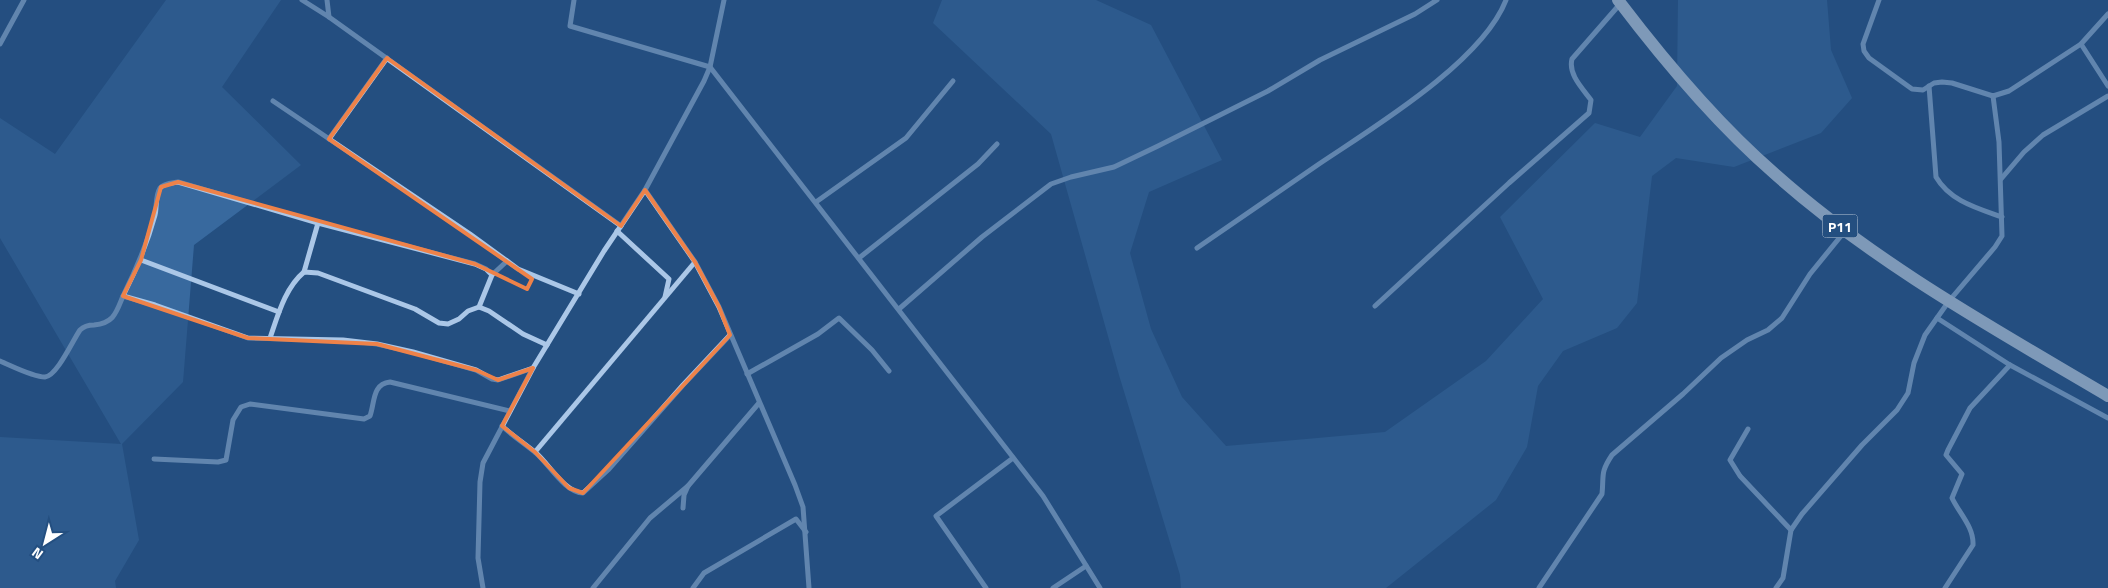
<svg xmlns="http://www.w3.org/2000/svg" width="2108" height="588" viewBox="0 0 2108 588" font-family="'Titillium Web',sans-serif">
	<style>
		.green { fill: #38699e }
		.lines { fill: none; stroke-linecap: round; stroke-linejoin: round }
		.minor { stroke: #abc7e7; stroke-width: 5 }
		.primary { stroke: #ecf3fd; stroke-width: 12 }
		.marked { fill: none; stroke: #ee8249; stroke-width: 4; stroke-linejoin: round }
		.labels { text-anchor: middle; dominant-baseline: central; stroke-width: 4; stroke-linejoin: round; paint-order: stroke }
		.shield { fill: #244f80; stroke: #bdcad9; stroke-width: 1 }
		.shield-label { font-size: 14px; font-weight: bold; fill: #fff }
	</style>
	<rect width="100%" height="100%" fill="#244f80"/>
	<!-- green -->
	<g class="green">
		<path d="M166 0H281L222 87 301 165 194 245 183 382 122 444 139 540 115 581 116 588H0V437L121 444 0 238V118L55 154Z"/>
		<path d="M942 0H1096L1151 25 1222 160 1149 192 1130 253 1151 329 1182 397 1226 446 1385 432 1486 361 1543 299 1500 217 1595 123 1640 137 1677 86 1678 0H1827L1831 50 1852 98 1821 133 1734 167 1676 158 1652 176 1637 303 1617 328 1563 351 1538 386 1527 447 1496 500 1386 588H1181L1180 575 1119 375 1051 134 933 23Z"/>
	</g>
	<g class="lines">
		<!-- minor -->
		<g class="minor">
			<path d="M302 0 329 17 621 226"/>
			<path d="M327 0 329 17"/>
			<path d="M574 0 570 26 710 67 1043 496 1100 588"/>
			<path d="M1879 0 1863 44 1864 51 1869 58 1912 89 1923 90 1934 83 1942 82 1952 83 1993 96 2009 91 2081 44 2108 14"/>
			<path d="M0 44 24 0"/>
			<path d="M2081 44 2108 86"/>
			<path d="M1929 86 1936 177C1950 201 1977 208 2002 217"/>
			<path d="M273 101 470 234 518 269 579 294"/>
			<path d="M329 139 387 58"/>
			<path d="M2001 179 2024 152 2043 135 2108 96"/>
			<path d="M645 190 695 262 719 307 795 485 803 507 809 588"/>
			<path d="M816 202 906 138 953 81"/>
			<path d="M617 231 669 279 665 297"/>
			<path d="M1197 248C1237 220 1278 192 1319 164 1374 127 1482 62 1506 0"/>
			<path d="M859 258 978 164 997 144"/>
			<path d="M141 260 279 312"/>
			<path d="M304 272 318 223"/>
			<path d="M123 296C136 270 147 244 155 215 157 207 155 196 160 188 164 183 172 183 178 182L318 223 475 264 486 269 492 275"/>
			<path d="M1375 306 1509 183 1589 113 1591 100C1582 88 1568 74 1572 59L1620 4"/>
			<path d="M479 307 492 275 507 261"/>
			<path d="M899 309 982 237 1051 184 1071 177 1114 167 1158 146 1268 91 1320 60 1415 14 1437 0"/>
			<path d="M1937 318 2010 365 2108 418"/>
			<path d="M270 338C278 315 285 288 304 272L318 273 415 309 439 323 448 324 459 319 468 311 479 307 489 311 523 334 547 345"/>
			<path d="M0 361C12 366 33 377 45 377 57 376 73 340 80 330 84 326 88 325 94 325 114 323 116 313 123 296L155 305 248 338 343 340 377 344 413 352 476 370 492 379 498 380 533 368"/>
			<path d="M747 374 818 334 839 318 872 350 889 371"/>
			<path d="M502 426C513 436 525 444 536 453 549 464 565 493 583 493L608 470 683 385 730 335"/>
			<path d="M1748 429 1730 460 1740 476 1791 530"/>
			<path d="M535 452 695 262"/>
			<path d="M154 459 218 462 226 460 233 420 241 407 250 404 364 419 370 416C375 402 372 384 390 382L510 411"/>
			<path d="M683 508 684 495 688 486 759 403"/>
			<path d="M483 588 478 558 480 482 483 463 533 368 604 251 645 190 704 81 710 67 724 0"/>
			<path d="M593 588 650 518 688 486"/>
			<path d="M693 588 704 573 796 519 806 532"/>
			<path d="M986 588 936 516 1013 458"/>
			<path d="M1053 588 1086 566"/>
			<path d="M1539 588 1602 494C1604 475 1600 473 1612 455L1683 394 1721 358 1747 340 1768 330 1782 318 1810 274 1845 231"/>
			<path d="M1776 588 1783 578 1791 530 1802 514 1862 445 1897 410 1908 393 1914 363 1925 335 1949 301 1995 247 2002 236 1999 142 1993 96"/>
			<path d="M1945 588 1973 545C1974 527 1959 513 1952 498L1962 474 1946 455 1948 450 1970 408 2010 365"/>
		</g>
		<!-- primary -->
		<path class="primary" d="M1618 0C1665 62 1716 123 1775 174 1875 263 1993 328 2108 396"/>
	</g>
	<!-- marked area -->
	<path d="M0 0H2108V588H0ZM387 58 621 226 645 190 695 262 719 307 730 335 583 493 569 488 535 452 502 426 533 368 498 380 476 370 377 344 248 338 123 296 141 260 161 187 178 182 475 264 527 289 532 279 329 139Z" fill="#244f80" fill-opacity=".55" fill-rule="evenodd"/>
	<path class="marked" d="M387 58 621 226 645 190 695 262 719 307 730 335 583 493 569 488 535 452 502 426 533 368 498 380 476 370 377 344 248 338 123 296 141 260 161 187 178 182 475 264 527 289 532 279 329 139Z"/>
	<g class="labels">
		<!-- shield labels -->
		<rect class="shield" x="1822.5" y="214.5" width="35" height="23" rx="4"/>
		<g class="shield-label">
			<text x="1840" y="226">P11</text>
		</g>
	</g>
	<!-- north arrow -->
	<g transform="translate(45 543) rotate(216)" stroke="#244f80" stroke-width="4" paint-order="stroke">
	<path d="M0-4L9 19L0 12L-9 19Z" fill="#ffffff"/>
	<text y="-8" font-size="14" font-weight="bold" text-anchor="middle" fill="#ffffff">N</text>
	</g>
</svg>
